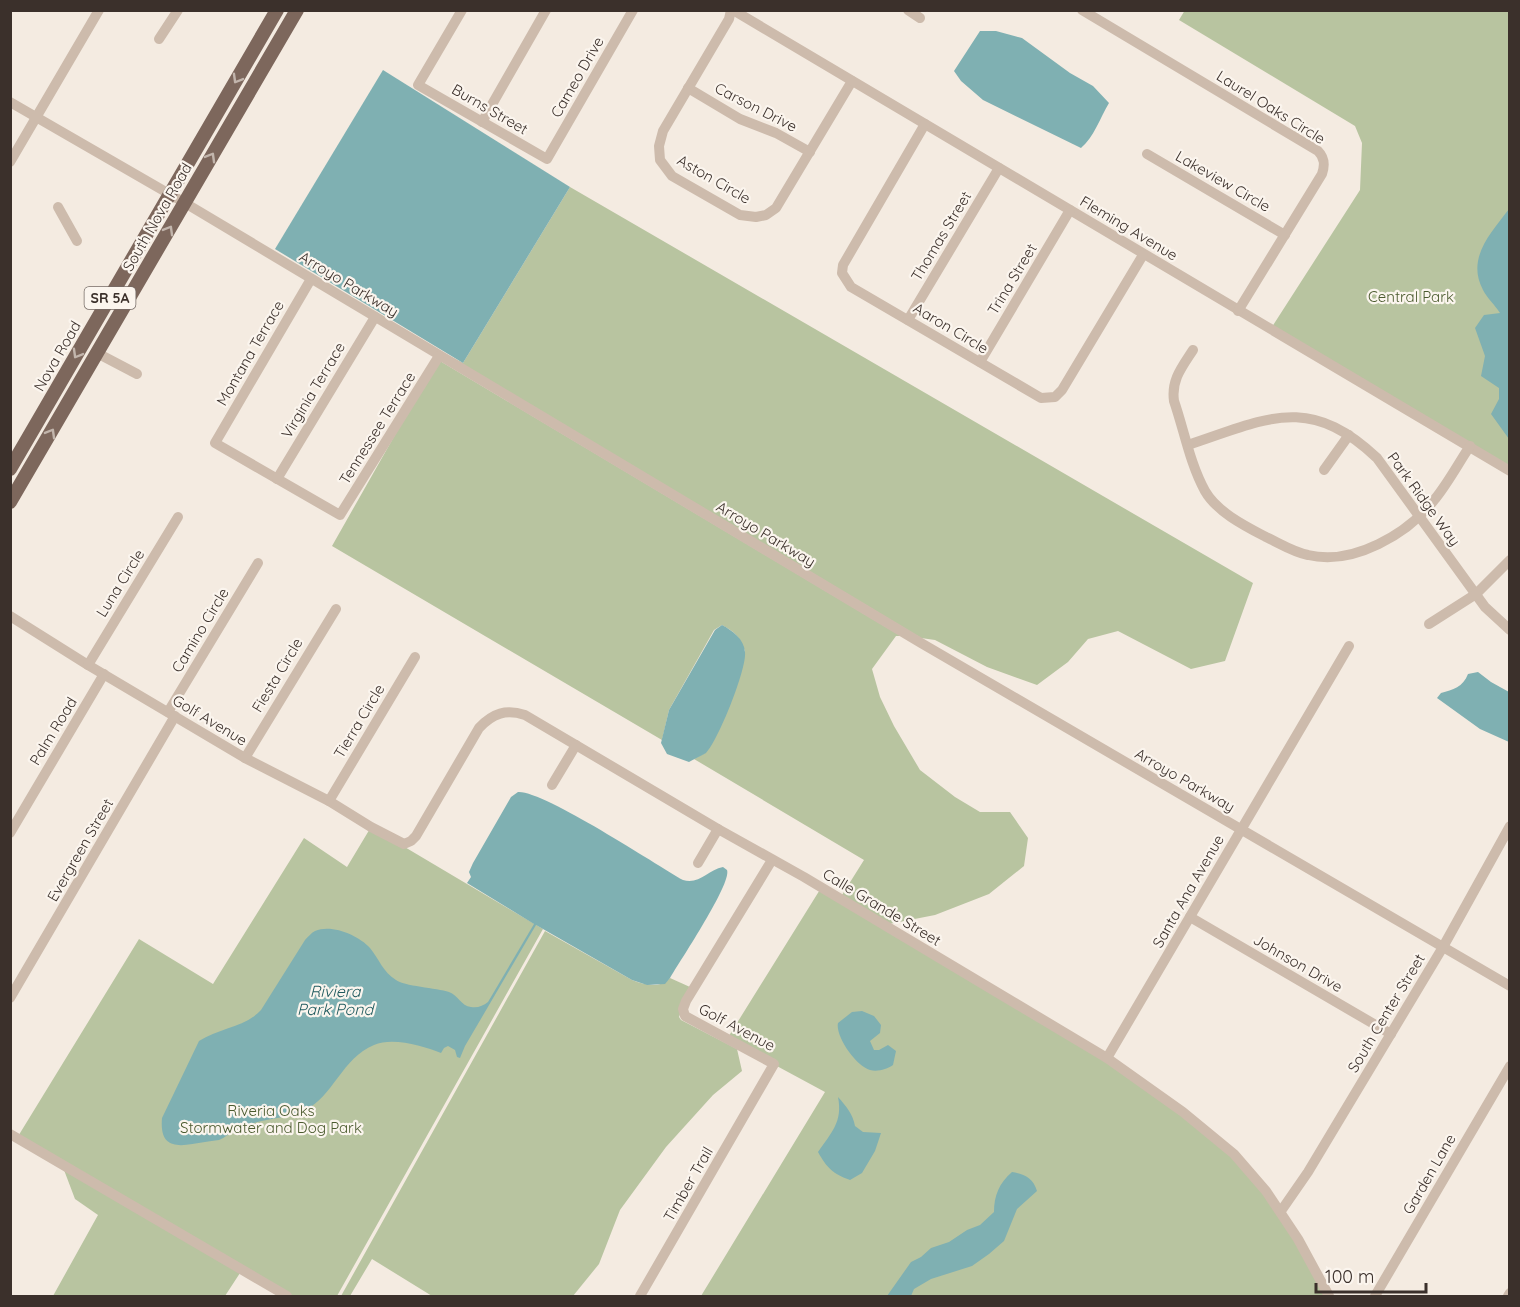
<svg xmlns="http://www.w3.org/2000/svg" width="1520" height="1307" viewBox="0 0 1520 1307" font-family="Quicksand,sans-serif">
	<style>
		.green { fill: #b8c4a0 }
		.water { fill: #7fb0b2 }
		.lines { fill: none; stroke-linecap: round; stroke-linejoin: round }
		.minor { stroke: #cdbbac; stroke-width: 10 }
		.major { stroke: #7d675c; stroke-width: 14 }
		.oneway { stroke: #c2b5ac }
		.labels { text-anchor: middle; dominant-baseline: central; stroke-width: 4.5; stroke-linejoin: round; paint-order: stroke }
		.shield { fill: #fbf5ee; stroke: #756b66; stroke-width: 1.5 }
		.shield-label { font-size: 14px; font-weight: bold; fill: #3b302b }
		.street-label { font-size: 15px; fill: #3b302b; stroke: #fbf5ee }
		.park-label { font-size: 15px; fill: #4a5a2e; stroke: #fbf5ee }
		.water-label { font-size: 16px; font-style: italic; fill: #1f5a5e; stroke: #fbf5ee }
	</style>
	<rect width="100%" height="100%" fill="#f4ebe1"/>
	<!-- green -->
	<g class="green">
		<path d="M1185 10 1509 11V471L1270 330 1360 190 1362 143 1355 126 1179 20Z"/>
		<path d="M570 187 1253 583 1225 661 1191 669 1118 631 1088 639 1068 662 1037 685 987 667 935 640 921 638 442 352 463 363Z"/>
		<path d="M440 361 901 636H896L872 669 880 697 894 726 920 770 955 797 980 812H1010L1028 838 1024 866 989 894 935 915 889 924 842 895 864 860 694 759 705 753 745 651C739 636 736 633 722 625L714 630 669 710 662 740 332 546 404 419Z"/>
		<path d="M371 827 543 929 337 1296H287L17 1138 139 939 213 984 304 838 347 867Z"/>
		<path d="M821 888 1107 1058 1234 1154 1281 1211 1329 1296H701L825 1092 727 1039Z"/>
		<path d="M545 931 632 980C645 985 659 989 670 978L690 987 679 1017 681 1020 737 1049 742 1071 713 1095 666 1147 620 1210 599 1264 573 1296H432L372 1259 350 1296H341Z"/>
		<path d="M64 1170 240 1273 225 1296H53L98 1215 75 1199Z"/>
	</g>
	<!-- water -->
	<g class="water">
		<path d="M980 31H996L1022 38 1070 73 1093 86 1109 103C1100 118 1094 137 1081 148L983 100 961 81 954 71Z"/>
		<path d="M383 70 570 187 463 363 275 249Z"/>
		<path d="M1509 209V439L1491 414 1499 399V388L1481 376 1485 356 1475 328 1484 315 1500 313C1495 305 1487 298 1483 290 1466 258 1491 233 1509 209Z"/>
		<path d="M722 625C733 631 744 639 745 652 747 669 718 741 706 753 701 756 694 759 689 762L667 754 661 743 669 710 715 630Z"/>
		<path d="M1478 672 1491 682 1509 692V742L1480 729 1437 698 1441 693C1453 690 1463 687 1468 674Z"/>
		<path d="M518 792C543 790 655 864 683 880 699 885 708 870 723 867L727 870C732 883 680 961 670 978L665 984 647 985 632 980 536 925 465 1046 460 1058 457 1057 455 1050 448 1046 444 1048 441 1053C423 1046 393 1037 374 1045 342 1058 333 1097 305 1110 289 1118 268 1118 251 1124 246 1126 239 1127 234 1130 229 1133 225 1138 219 1140 214 1141 209 1141 205 1142 181 1146 159 1152 162 1118L199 1041C219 1028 246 1027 261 1010L305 940C308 937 311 933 315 931 332 924 358 935 370 948 379 959 383 972 396 980 403 986 437 988 449 992 458 995 461 1006 471 1007 478 1008 483 1006 488 1002L534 924 467 883 471 877 469 872 473 863 511 797Z"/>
		<path d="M862 1011 874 1016 881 1025 880 1033 870 1041 874 1050H879L888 1045 896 1051 893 1065C887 1069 878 1072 870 1070 856 1066 835 1036 838 1023L852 1012Z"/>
		<path d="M838 1097C846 1106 853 1114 855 1126L863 1132 881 1133 875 1151 862 1173 850 1180C833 1174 827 1168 818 1152 831 1133 843 1122 838 1097Z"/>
		<path d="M1012 1172C1025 1174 1033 1178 1037 1191L1017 1209 1004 1241 989 1254 972 1266 931 1279 914 1289 911 1296H887L911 1262 921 1257 931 1248 949 1242 967 1230 980 1225 994 1212C994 1196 999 1183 1012 1172Z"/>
	</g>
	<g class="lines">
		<!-- minor -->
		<g class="minor">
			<path d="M462 10 418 85 547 159 633 10"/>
			<path d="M731 10 729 19 663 131 659 146 660 160 672 176 740 215 756 217 766 215 776 208 852 81"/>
			<path d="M733 10 1510 471"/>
			<path d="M908 10 920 18"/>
			<path d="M1082 10 1318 151C1325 158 1325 165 1322 174L1238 311"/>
			<path d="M159 39 178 10"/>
			<path d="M688 88 740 119 776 133 810 152"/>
			<path d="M10 102 185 203 921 643 1510 986"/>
			<path d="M482 122 546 10"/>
			<path d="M925 124 843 265 842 273 851 287 1041 398 1055 397 1062 390 1143 255"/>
			<path d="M1147 154 1285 235"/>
			<path d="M10 162 99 10"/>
			<path d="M58 207 77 241"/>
			<path d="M311 279 215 443 340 515 439 356"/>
			<path d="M908 320 999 168"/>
			<path d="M1193 350C1182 367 1171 380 1174 401 1184 430 1190 464 1205 491 1217 512 1245 526 1266 537 1279 543 1293 552 1308 555 1353 566 1408 534 1435 499 1448 483 1458 464 1470 446"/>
			<path d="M97 353 137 374"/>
			<path d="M980 362 1070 210"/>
			<path d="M1188 445C1267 419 1308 393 1377 458L1485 607 1510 630"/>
			<path d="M1324 470 1349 435"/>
			<path d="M277 479 375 317"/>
			<path d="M10 616 88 665 245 758 329 801 371 827 404 844 411 841 416 836 479 728C493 713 506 709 525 715L718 829 804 877 1107 1058 1183 1112 1234 1154 1266 1191 1298 1239 1329 1296"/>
			<path d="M1429 624 1476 594 1510 560"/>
			<path d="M88 665 178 517"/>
			<path d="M168 712 258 563"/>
			<path d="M245 758 336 609"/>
			<path d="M552 785 576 745"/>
			<path d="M329 801 415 657"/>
			<path d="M10 833 104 674"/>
			<path d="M698 863 718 829"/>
			<path d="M1190 917 1391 1034"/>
			<path d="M10 998 175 716"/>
			<path d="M1107 1058 1349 646"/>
			<path d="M10 1134 287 1296"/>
			<path d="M1281 1211 1308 1172 1443 947 1510 826"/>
			<path d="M640 1296 774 1064 685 1016 683 1009 686 1001 772 860"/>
			<path d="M1375 1296 1510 1066"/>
			<path d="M1508 1296 1510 1293"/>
		</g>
		<!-- major -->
		<g class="major">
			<path d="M10 469 277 10"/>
			<path d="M10 502 297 10"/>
		</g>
	</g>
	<!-- one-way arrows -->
	<defs><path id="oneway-chevron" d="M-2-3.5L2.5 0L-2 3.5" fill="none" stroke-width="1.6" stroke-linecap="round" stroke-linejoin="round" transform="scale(1.5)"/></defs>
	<g class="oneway">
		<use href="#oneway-chevron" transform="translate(237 79) rotate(120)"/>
		<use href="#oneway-chevron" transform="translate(211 157) rotate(-60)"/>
		<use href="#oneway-chevron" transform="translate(169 230) rotate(-60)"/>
		<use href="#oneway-chevron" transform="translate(77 354) rotate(120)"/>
		<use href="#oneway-chevron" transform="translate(51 433) rotate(-60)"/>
	</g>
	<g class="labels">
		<!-- shield labels -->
		<rect class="shield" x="84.5" y="287" width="51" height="22" rx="4.5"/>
		<g class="shield-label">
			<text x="110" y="298">SR 5A</text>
		</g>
		<!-- street labels -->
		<g class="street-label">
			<text transform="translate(577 77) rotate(-60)">Cameo Drive</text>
			<text transform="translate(756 107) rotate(27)">Carson Drive</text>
			<text transform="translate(1271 107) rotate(32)">Laurel Oaks Circle</text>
			<text transform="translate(490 109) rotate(30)">Burns Street</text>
			<text transform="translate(714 179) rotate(30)">Aston Circle</text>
			<text transform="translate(1223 181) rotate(30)">Lakeview Circle</text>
			<text transform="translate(157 217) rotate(-60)">South Nova Road</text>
			<text transform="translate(1129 228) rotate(31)">Fleming Avenue</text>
			<text transform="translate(941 236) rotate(-59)">Thomas Street</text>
			<text transform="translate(1012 279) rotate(-59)">Trina Street</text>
			<text transform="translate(349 284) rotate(31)">Arroyo Parkway</text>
			<text transform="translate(951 328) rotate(31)">Aaron Circle</text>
			<text transform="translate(250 353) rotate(-60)">Montana Terrace</text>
			<text transform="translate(57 356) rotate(-60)">Nova Road</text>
			<text transform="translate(313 390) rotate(-59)">Virginia Terrace</text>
			<text transform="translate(377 428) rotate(-58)">Tennessee Terrace</text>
			<text transform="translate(1424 499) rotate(54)">Park Ridge Way</text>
			<text transform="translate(766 534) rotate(31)">Arroyo Parkway</text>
			<text transform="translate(120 583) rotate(-58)">Luna Circle</text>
			<text transform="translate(200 630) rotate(-59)">Camino Circle</text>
			<text transform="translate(277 675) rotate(-59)">Fiesta Circle</text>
			<text transform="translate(210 720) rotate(31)">Golf Avenue</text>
			<text transform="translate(359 721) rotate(-59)">Tierra Circle</text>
			<text transform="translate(53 731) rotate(-59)">Palm Road</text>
			<text transform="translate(1185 780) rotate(30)">Arroyo Parkway</text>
			<text transform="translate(80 850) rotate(-60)">Evergreen Street</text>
			<text transform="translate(1188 891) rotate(-60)">Santa Ana Avenue</text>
			<text transform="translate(882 907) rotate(31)">Calle Grande Street</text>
			<text transform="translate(1298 963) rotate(30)">Johnson Drive</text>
			<text transform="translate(1386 1013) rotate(-59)">South Center Street</text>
			<text transform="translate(737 1027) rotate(28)">Golf Avenue</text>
			<text transform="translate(1429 1174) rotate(-60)">Garden Lane</text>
			<text transform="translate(688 1184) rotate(-60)">Timber Trail</text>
		</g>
		<!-- park labels -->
		<g class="park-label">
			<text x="1411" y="296">Central Park</text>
			<text x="271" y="1110">Riveria Oaks<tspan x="271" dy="17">Stormwater and Dog Park</tspan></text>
		</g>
		<!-- water labels -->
		<g class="water-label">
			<text x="335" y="991">Riviera<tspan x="335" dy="18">Park Pond</tspan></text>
		</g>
	</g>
	<!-- border -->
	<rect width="1520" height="1307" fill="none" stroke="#3b302b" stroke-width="24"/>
	<!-- scale -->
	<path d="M1316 1283v9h110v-9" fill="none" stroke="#3b302b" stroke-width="3"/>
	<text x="1325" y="1283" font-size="18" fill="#3b302b" stroke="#fbf5ee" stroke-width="4.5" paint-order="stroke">100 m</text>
</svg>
